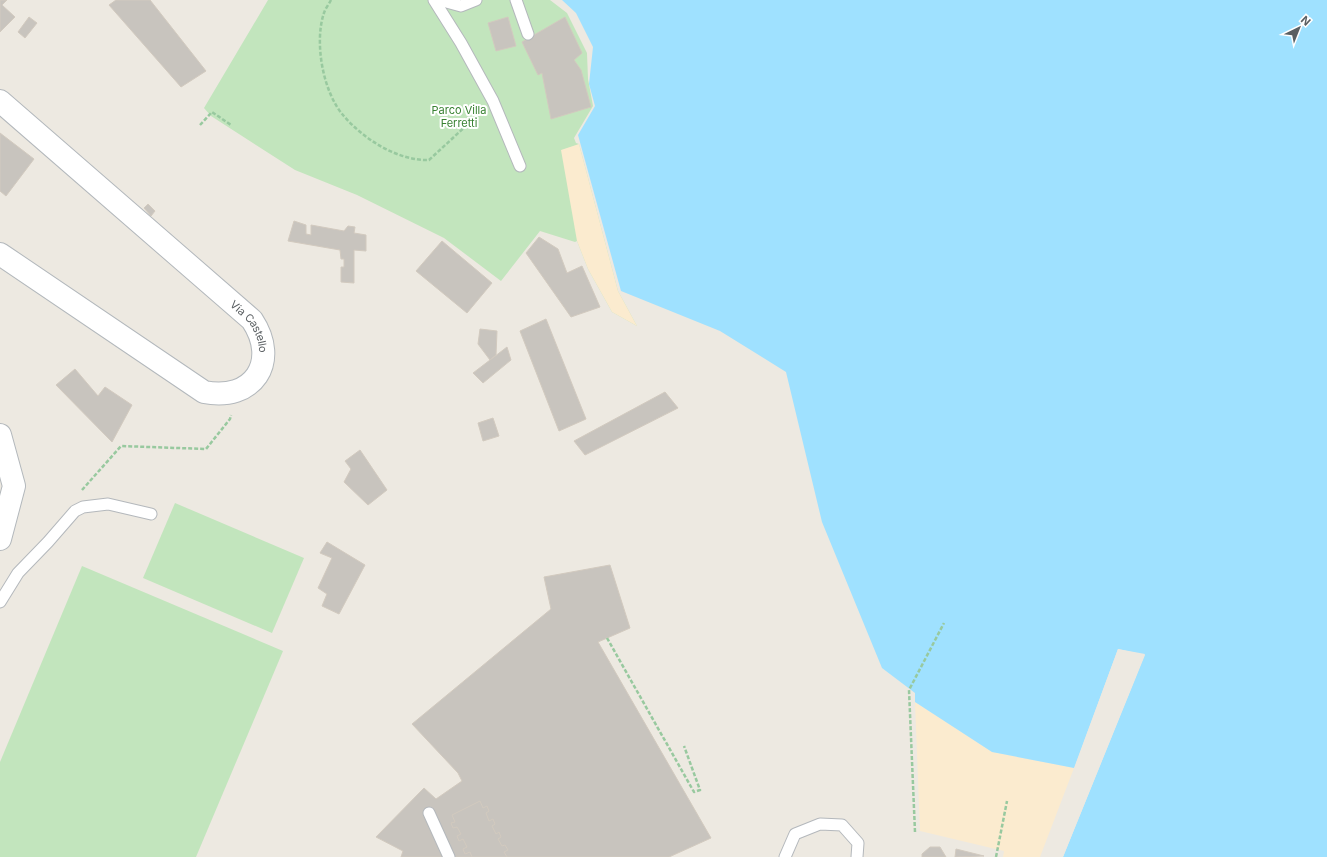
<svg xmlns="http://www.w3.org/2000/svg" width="1327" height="857" viewBox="0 0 1327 857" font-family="Inter,sans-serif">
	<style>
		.green { fill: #c2e5bd }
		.sand { fill: #fbebcf }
		.water { fill: #9fe1ff }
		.pier { fill: #ede9e1 }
		.building { fill: #c8c4be; stroke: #d2cabf }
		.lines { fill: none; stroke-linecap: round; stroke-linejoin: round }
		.lane-casing { stroke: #b4b8bc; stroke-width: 13 }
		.secondary-casing { stroke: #b3b8bc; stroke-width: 24 }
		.path { stroke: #98c99f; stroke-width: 2.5; stroke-dasharray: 4 2; stroke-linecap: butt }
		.lane { stroke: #fff; stroke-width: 11 }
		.secondary { stroke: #fff; stroke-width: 22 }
		.labels { text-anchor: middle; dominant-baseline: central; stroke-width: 4; stroke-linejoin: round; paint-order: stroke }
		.park-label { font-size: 11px; fill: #388132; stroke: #fff }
		.street-label { font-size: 11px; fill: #5a5f62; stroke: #fff }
	</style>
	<rect width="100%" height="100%" fill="#ede9e1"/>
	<!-- green -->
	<g class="green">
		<path d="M268 0H550L567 13 587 53 588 79 593 106 574 138 576 143 579 144 618 291 637 326 612 312 588 269 577 241 575 242 540 231 501 281 444 238 357 195 295 170 211 116 204 108Z"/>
		<path d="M175 503 304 558 272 633 143 578Z"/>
		<path d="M82 566 283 651 196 857H0V762Z"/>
	</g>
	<!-- sand -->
	<g class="sand">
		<path d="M579 144 618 291 637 326 612 312 588 269 577 241 561 150Z"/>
		<path d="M915 702 992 752 1074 768 1040 857H1003L1004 851 920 831Z"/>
	</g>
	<!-- water -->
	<path class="water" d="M562 0H1327V857H1063L1145 655 1118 649 1074 768 992 752 915 702V693L882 668 822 522 786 372 720 331 621 291 578 135 595 106 589 84 593 47 576 13Z"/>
	<!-- pier -->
	<path class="pier" d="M1118 649 1145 654 1063 857H1061L1142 656 1119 651 1076 768 1074 769Z"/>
	<!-- building -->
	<g class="building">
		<path d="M0 0H7L2 5 15 17 0 32Z"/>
		<path d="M116 0H150L206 71 181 87 109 5Z"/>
		<path d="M29 17 37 23 25 38 18 32Z"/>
		<path d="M508 17 516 46 496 51 488 23Z"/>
		<path d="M565 17 582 53 574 60 581 70 591 107 551 119 542 73 538 75 522 42Z"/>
		<path d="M0 133 34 159 6 196 0 191Z"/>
		<path d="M148 204 155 211 151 216 144 208Z"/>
		<path d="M294 221 306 225V234L311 235V225L344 231 348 226 355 227 354 233 366 235V251L354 250V283L341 282V267H344V259H341L340 250 288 241Z"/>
		<path d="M539 237 558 249 567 273 582 266 600 307 571 317 526 253Z"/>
		<path d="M442 241 492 283 467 313 416 271Z"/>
		<path d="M546 319 586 419 559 431 520 331Z"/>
		<path d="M480 329 497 331 496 355 490 360 478 344Z"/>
		<path d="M507 347 511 360 483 383 473 373Z"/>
		<path d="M75 369 98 396 105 387 132 405 112 442 56 385Z"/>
		<path d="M665 392 678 408 585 455 574 441Z"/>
		<path d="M493 418 499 436 483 441 478 423Z"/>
		<path d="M360 450 387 490 368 505 344 482 351 469 345 461Z"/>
		<path d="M327 542 365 565 339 614 322 606 327 594 318 588 332 558 320 553Z"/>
		<path d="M610 565 630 628 598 642 711 838 669 857H401L403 851 376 837 424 788 436 799 462 781 458 773 412 724 551 609 544 577Z"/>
		<path d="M480 801 483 808 487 806 489 811 486 813 489 821 493 819 495 824 492 826 496 834 499 832 501 837 498 839 502 846 505 845 508 850 504 852 507 857H472L470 852 465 854 463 849 467 847 463 839 459 841 457 836 461 834 457 827 453 828 451 823 455 822 452 815Z"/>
		<path d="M930 847H940L946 857H922V854Z"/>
		<path d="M956 849 984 856 955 857Z"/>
	</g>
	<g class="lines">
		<!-- lane casing -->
		<g class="lane-casing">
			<g id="lane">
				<path d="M434 0 461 43 493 101 520 166"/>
				<path d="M439 0 461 6 476 0"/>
				<path d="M516 0 528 34"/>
				<path d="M0 602 18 573 48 542 75 511 83 507 108 504 151 514"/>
				<path d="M429 813 449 857"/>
				<path d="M785 857 795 834 820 824 842 825 858 843 857 857"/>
			</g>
		</g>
		<!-- secondary casing -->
		<g class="secondary-casing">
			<g id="secondary">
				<path id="s1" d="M0 101 252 320C280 362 253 402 204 392L0 254"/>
				<path d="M0 435 14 486 0 539"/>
			</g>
		</g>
		<!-- path -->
		<g class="path">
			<path d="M331 0C329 4 325 9 324 13 314 42 323 92 343 115 363 139 398 161 429 160L480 113"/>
			<path d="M200 125 212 112 231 125"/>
			<path d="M82 490 121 446 206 449 230 419 231 415"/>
			<path d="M607 638 694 792 700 790 684 746"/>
			<path d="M915 832 909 690 944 623"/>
			<path d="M996 857 1007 801"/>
		</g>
		<!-- lane -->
		<use href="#lane" class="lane"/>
		<!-- secondary -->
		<use href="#secondary" class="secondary"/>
	</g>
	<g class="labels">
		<!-- park labels -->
		<g class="park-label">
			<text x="459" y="110">Parco Villa<tspan x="459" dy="13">Ferretti</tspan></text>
		</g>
		<!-- street labels -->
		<g class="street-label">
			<text stroke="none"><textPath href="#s1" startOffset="338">Via Castello</textPath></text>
		</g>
	</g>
	<!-- north arrow -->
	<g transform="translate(1299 28) rotate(43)" stroke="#ffffff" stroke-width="3" paint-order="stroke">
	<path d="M0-3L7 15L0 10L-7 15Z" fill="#5a5f62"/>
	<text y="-6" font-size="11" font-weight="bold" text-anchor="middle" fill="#5a5f62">N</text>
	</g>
</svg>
